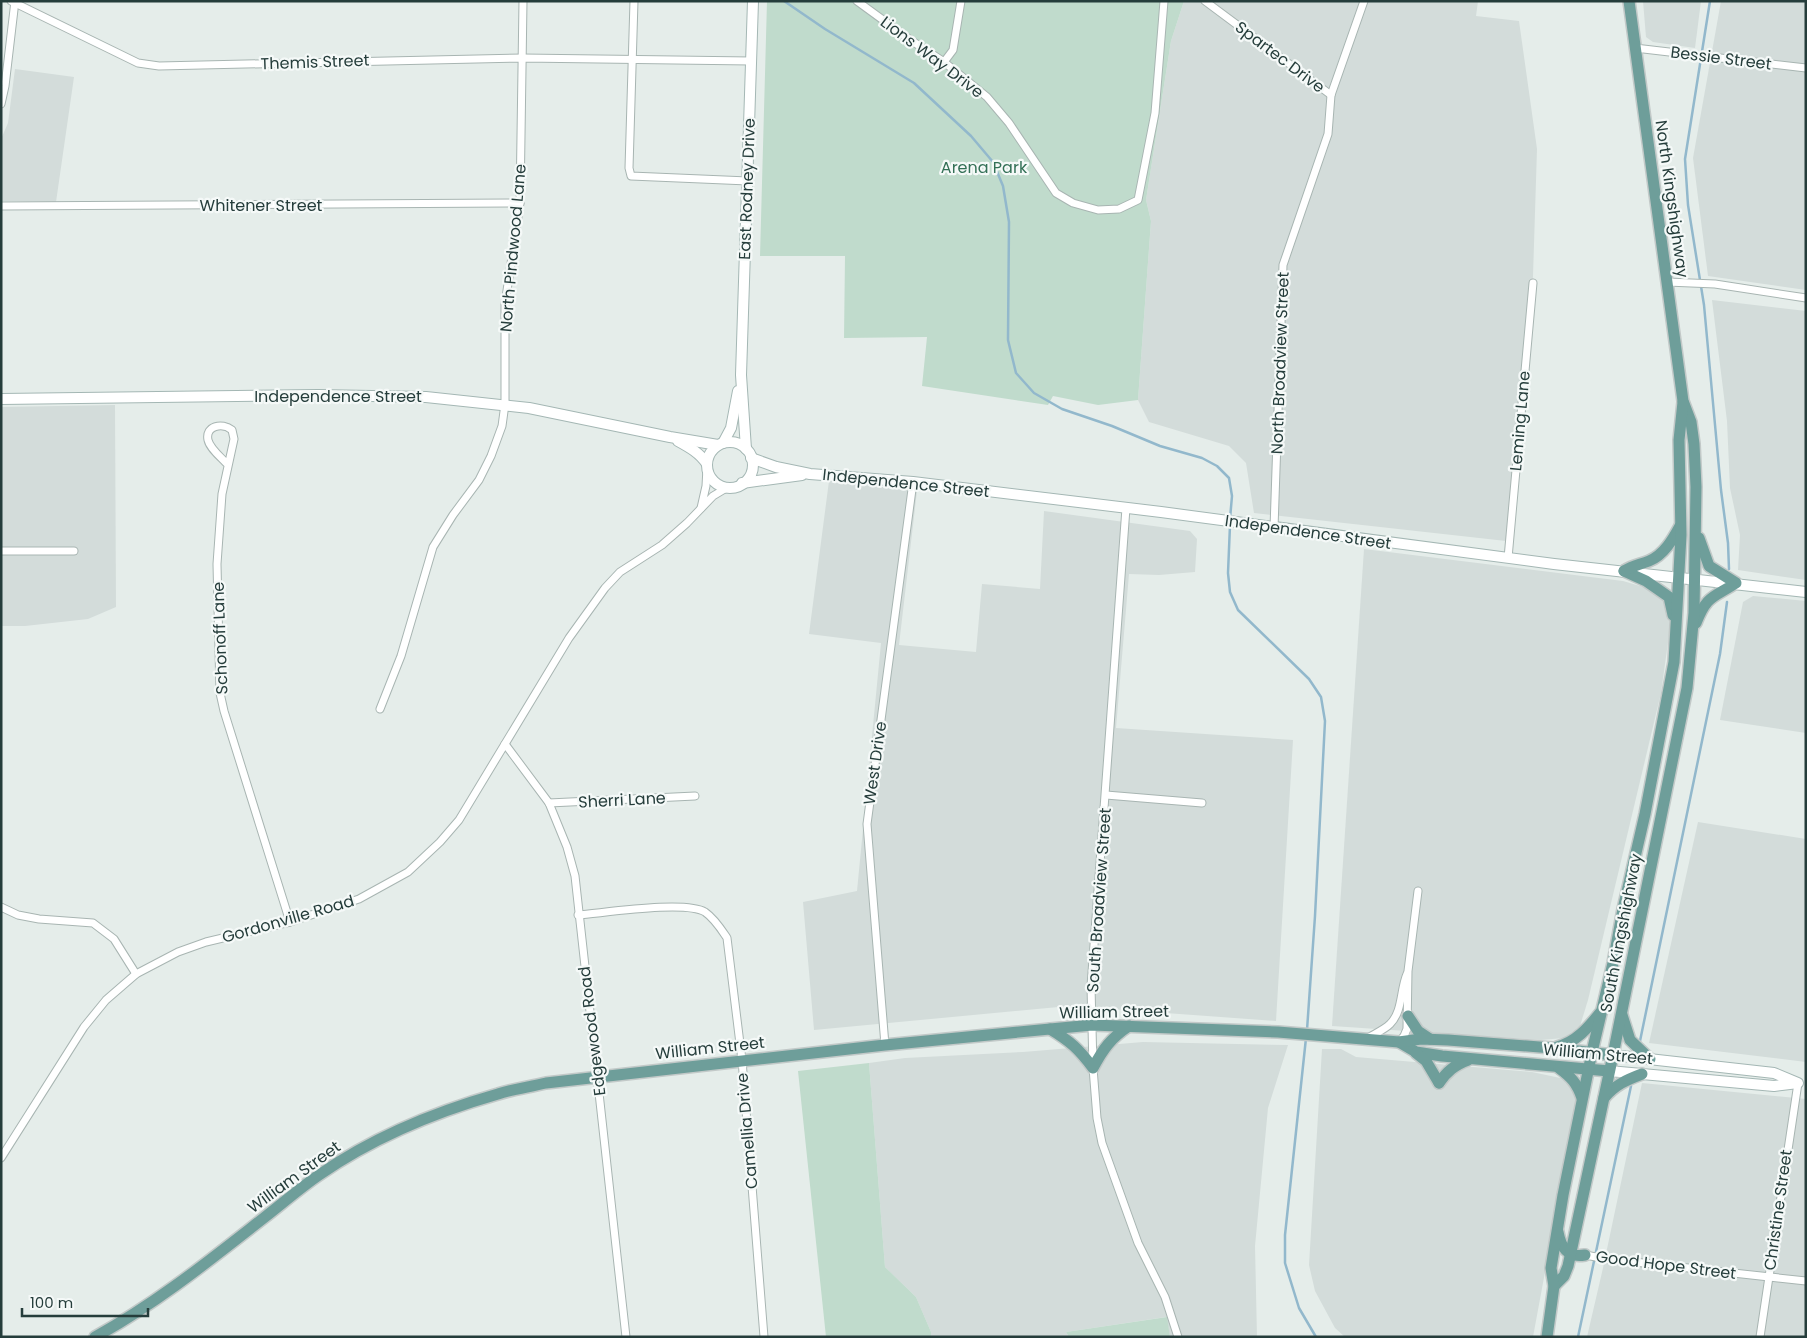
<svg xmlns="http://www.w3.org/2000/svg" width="1807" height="1338" viewBox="0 0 1807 1338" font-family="Poppins,sans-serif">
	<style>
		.built { fill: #d3dcda }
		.green { fill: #c0dbcc }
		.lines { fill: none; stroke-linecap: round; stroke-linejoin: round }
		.stream { stroke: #92b8cc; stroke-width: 2.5 }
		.street-casing { stroke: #a8b5b2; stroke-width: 9 }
		.secondary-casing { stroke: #a4b7b4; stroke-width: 12 }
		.primary-casing { stroke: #c2c9c8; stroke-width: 14 }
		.street { stroke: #fff; stroke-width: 7 }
		.secondary { stroke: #fff; stroke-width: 10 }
		.primary { stroke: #6e9e9a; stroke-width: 11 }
		.labels { text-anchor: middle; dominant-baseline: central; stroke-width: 4.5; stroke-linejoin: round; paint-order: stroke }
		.street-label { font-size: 16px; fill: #253d3b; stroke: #f5f9f8 }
		.park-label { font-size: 16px; fill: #337056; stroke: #f5f9f8 }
	</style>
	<rect width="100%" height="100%" fill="#e5edea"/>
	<!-- built -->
	<g class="built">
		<path d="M1184 1H1478L1476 16 1519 21 1537 149 1533 276 1506 541 1254 513 1246 463 1229 446 1149 422 1138 400 1151 221 1146 200 1171 41Z"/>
		<path d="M1643 1H1701L1695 48 1653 42 1646 37Z"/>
		<path d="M1721 1H1806V290L1708 276 1693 158Z"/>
		<path d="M15 69 74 77 56 202 1 201V139L8 123Z"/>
		<path d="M1712 300 1806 311V580L1738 570 1740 535 1730 488 1727 421Z"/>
		<path d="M115 405 116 607 88 619 25 626H1V407Z"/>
		<path d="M829 481 917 491 899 645 976 652 982 584 1040 589 1044 511 1190 531 1197 539 1195 572 1159 575 1129 574 1116 728 1293 740 1276 1021 1069 1006 814 1030 803 902 857 891 881 643 809 634Z"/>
		<path d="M1364 549 1623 581 1654 590 1668 606 1670 628 1661 693 1588 1000 1580 1026 1564 1038 1541 1040 1332 1026Z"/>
		<path d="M1753 596 1806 601V733L1720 720 1743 602Z"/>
		<path d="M1698 822 1806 839V1062L1649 1043Z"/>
		<path d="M1143 1042 1288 1045 1268 1108 1255 1246 1257 1337H1170L1166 1317 1066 1332 1069 1337H931V1332L916 1297 885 1267 869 1063 905 1058 1023 1052Z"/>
		<path d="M1322 1049H1341L1356 1057 1532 1072 1565 1079 1577 1099 1533 1337H1345L1335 1328 1315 1291 1309 1265Z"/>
		<path d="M1642 1083 1806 1099V1337H1587L1603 1268Z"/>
	</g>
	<!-- green -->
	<g class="green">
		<path d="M767 1H1184L1171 41 1146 200 1151 221 1138 400 1098 405 1053 396 1048 405 922 386 927 337 844 338 845 256H760Z"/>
		<path d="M869 1063 885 1267 916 1297 931 1332V1337H826L798 1071Z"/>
		<path d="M1167 1317 1170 1337H1069L1066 1332Z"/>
	</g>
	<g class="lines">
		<!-- stream -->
		<g class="stream">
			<path d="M784 1 825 29 914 83 971 136 993 162 1003 186 1009 222 1008 340 1016 373 1034 393 1062 409 1112 426 1160 446 1202 458 1217 466 1229 478 1232 496 1230 519"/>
			<path d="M1710 1 1685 159 1688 205 1704 305 1721 490 1728 543 1729 569"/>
			<path d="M1230 525 1228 573 1230 592 1238 610 1309 679 1321 697 1325 721 1315 916 1307 1030"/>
			<path d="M1306 1038 1285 1235V1263L1299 1308 1316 1337"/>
			<path d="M1640 1041 1720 654 1727 602"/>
			<path d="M1578 1337 1631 1086"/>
		</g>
		<!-- street casing -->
		<g class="street-casing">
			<g id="street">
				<path d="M11 1 138 63 159 66 523 58 751 61"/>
				<path d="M634 1 629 168 631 176 748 181"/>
				<path d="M857 1 909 39 944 62 987 97 1009 123 1056 193 1073 203 1098 210 1119 209 1138 200 1155 113 1164 1"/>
				<path d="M1205 1 1331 95"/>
				<path d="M1635 48 1806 68"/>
				<path d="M944 62 953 50 961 1"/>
				<path d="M1 104 5 86 15 1"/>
				<path d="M1 206 520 203"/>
				<path d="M1667 282 1715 284 1806 298"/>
				<path d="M228 465C222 458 210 449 208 440 205 426 222 422 232 430L234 439 222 494 217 564 220 693 224 711 290 922"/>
				<path d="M701 508 706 486 707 468"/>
				<path d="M1126 508 1091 986 1093 1068 1097 1118 1102 1143 1138 1243 1165 1297 1178 1337"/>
				<path d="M1274 528 1283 265 1328 134 1331 95 1364 1"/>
				<path d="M1 551H74"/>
				<path d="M1508 558 1533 283"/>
				<path d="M380 709 401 656 433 547 453 515 479 480 491 456 502 426 505 404V304L520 203 523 1"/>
				<path d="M505 744 549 803 567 847 575 876 626 1337"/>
				<path d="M1106 795 1202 803"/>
				<path d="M549 803 695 796"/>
				<path d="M1 907 18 915 39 919 93 923 114 939 136 974"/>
				<path d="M578 915C604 913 685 900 705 912 715 919 721 929 727 938L742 1060 764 1337"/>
				<path d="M1366 1039C1374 1034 1384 1030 1390 1024 1403 1011 1400 990 1407 974"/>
				<path d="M1399 1042 1404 1036 1407 1029 1408 971 1418 891"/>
				<path d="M885 1045 867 824 913 482"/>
				<path d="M1 1158 84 1027 106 1000 136 974 178 952 206 942 290 922 359 899 408 872 440 842 459 820 569 638 605 588 620 572 662 545 687 523 713 496 728 487"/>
				<path d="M1585 1255 1607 1259 1806 1281"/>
				<path d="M1760 1337 1798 1083"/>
			</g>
		</g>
		<!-- secondary casing -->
		<g class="secondary-casing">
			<g id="secondary">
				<path d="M1 399 318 395 426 397 529 408 670 437 718 445"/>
				<path d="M678 441C689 447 700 453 707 464"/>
				<circle cx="730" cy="465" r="23"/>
				<path d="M723 443 731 428 738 391"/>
				<path d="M746 449 741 375 753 1"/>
				<path d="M751 458 776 467 810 474 913 482 1161 512 1554 564 1806 592"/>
				<path d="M742 483 802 475"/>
				<path d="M1609 1071 1774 1086 1798 1083 1774 1073 1613 1055"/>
			</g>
		</g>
		<!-- primary casing -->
		<g class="primary-casing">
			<g id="primary">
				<path d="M1624 571 1646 581 1669 597 1673 615"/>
				<path d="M1624 571C1633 565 1639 565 1649 561 1664 555 1673 539 1680 526"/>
				<path d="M1696 623C1707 595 1713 598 1736 583L1709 566 1699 538"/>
				<path d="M1622 1015 1630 1040 1650 1059"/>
				<path d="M1408 1016 1418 1031 1430 1039"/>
				<path d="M1050 1029C1070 1041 1079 1049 1093 1068 1103 1049 1111 1038 1129 1026"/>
				<path d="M1399 1042 1416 1052 1442 1056 1609 1071"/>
				<path d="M1557 1047C1576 1042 1588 1028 1600 1013"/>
				<path d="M1416 1053 1426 1061 1439 1083"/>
				<path d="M1559 1068C1571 1077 1577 1083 1582 1098"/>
				<path d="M1439 1083C1447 1071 1455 1065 1468 1060"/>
				<path d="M1604 1098C1615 1085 1626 1080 1642 1074"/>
				<path d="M1558 1232C1561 1248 1568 1258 1585 1255"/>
				<path d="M1554 1286 1564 1276 1568 1266 1613 1055 1687 688 1694 613 1696 487 1694 444 1691 422 1683 401 1629 1"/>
				<path d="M95 1337C157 1303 210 1260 265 1217 283 1203 300 1188 319 1175 372 1138 435 1112 498 1094 513 1089 530 1087 546 1083L885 1045 1092 1025 1278 1032 1399 1042 1421 1039 1448 1040 1552 1048 1613 1055"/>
				<path d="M1547 1337 1554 1286 1551 1268 1563 1195 1592 1052 1613 963 1623 909 1645 814 1674 662 1681 535 1679 440 1683 402"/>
			</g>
		</g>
		<!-- street -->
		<use href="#street" class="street"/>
		<!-- secondary -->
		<use href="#secondary" class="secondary"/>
		<!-- primary -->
		<use href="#primary" class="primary"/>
	</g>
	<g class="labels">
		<!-- street labels -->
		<g class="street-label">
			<text transform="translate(932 57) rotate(37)">Lions Way Drive</text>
			<text transform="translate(1280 57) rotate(37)">Spartec Drive</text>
			<text transform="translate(1721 58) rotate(7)">Bessie Street</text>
			<text transform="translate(315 62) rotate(-2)">Themis Street</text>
			<text transform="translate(747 189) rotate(-88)">East Rodney Drive</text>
			<text transform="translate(1672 199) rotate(82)">North Kingshighway</text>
			<text x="261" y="205">Whitener Street</text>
			<text transform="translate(513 248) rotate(-85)">North Pindwood Lane</text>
			<text transform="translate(1280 363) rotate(-88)">North Broadview Street</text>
			<text x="338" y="396">Independence Street</text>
			<text transform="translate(1520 421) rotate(-85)">Leming Lane</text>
			<text transform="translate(906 483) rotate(6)">Independence Street</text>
			<text transform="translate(1308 532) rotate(8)">Independence Street</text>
			<text transform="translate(220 638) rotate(-92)">Schonoff Lane</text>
			<text transform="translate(875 763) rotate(-82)">West Drive</text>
			<text transform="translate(622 800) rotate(-3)">Sherri Lane</text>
			<text transform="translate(1099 900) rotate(-86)">South Broadview Street</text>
			<text transform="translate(288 919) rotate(-16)">Gordonville Road</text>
			<text transform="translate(1621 933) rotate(-79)">South Kingshighway</text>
			<text transform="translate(1114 1012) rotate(-1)">William Street</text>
			<text transform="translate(592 1031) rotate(-97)">Edgewood Road</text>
			<text transform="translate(710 1048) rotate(-6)">William Street</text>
			<text transform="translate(1598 1054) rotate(5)">William Street</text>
			<text transform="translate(747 1131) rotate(-95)">Camellia Drive</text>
			<text transform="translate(294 1177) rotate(-36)">William Street</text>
			<text transform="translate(1778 1210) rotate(-82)">Christine Street</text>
			<text transform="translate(1666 1265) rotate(7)">Good Hope Street</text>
		</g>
		<!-- park labels -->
		<g class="park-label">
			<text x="984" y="167">Arena Park</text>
		</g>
	</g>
	<!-- border -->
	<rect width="1807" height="1338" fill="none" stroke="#253d3b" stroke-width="5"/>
	<!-- scale -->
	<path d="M22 1308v8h126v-8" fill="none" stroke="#253d3b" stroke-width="2.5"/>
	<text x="30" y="1308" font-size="15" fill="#253d3b" stroke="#f5f9f8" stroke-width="4" paint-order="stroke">100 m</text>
</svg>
